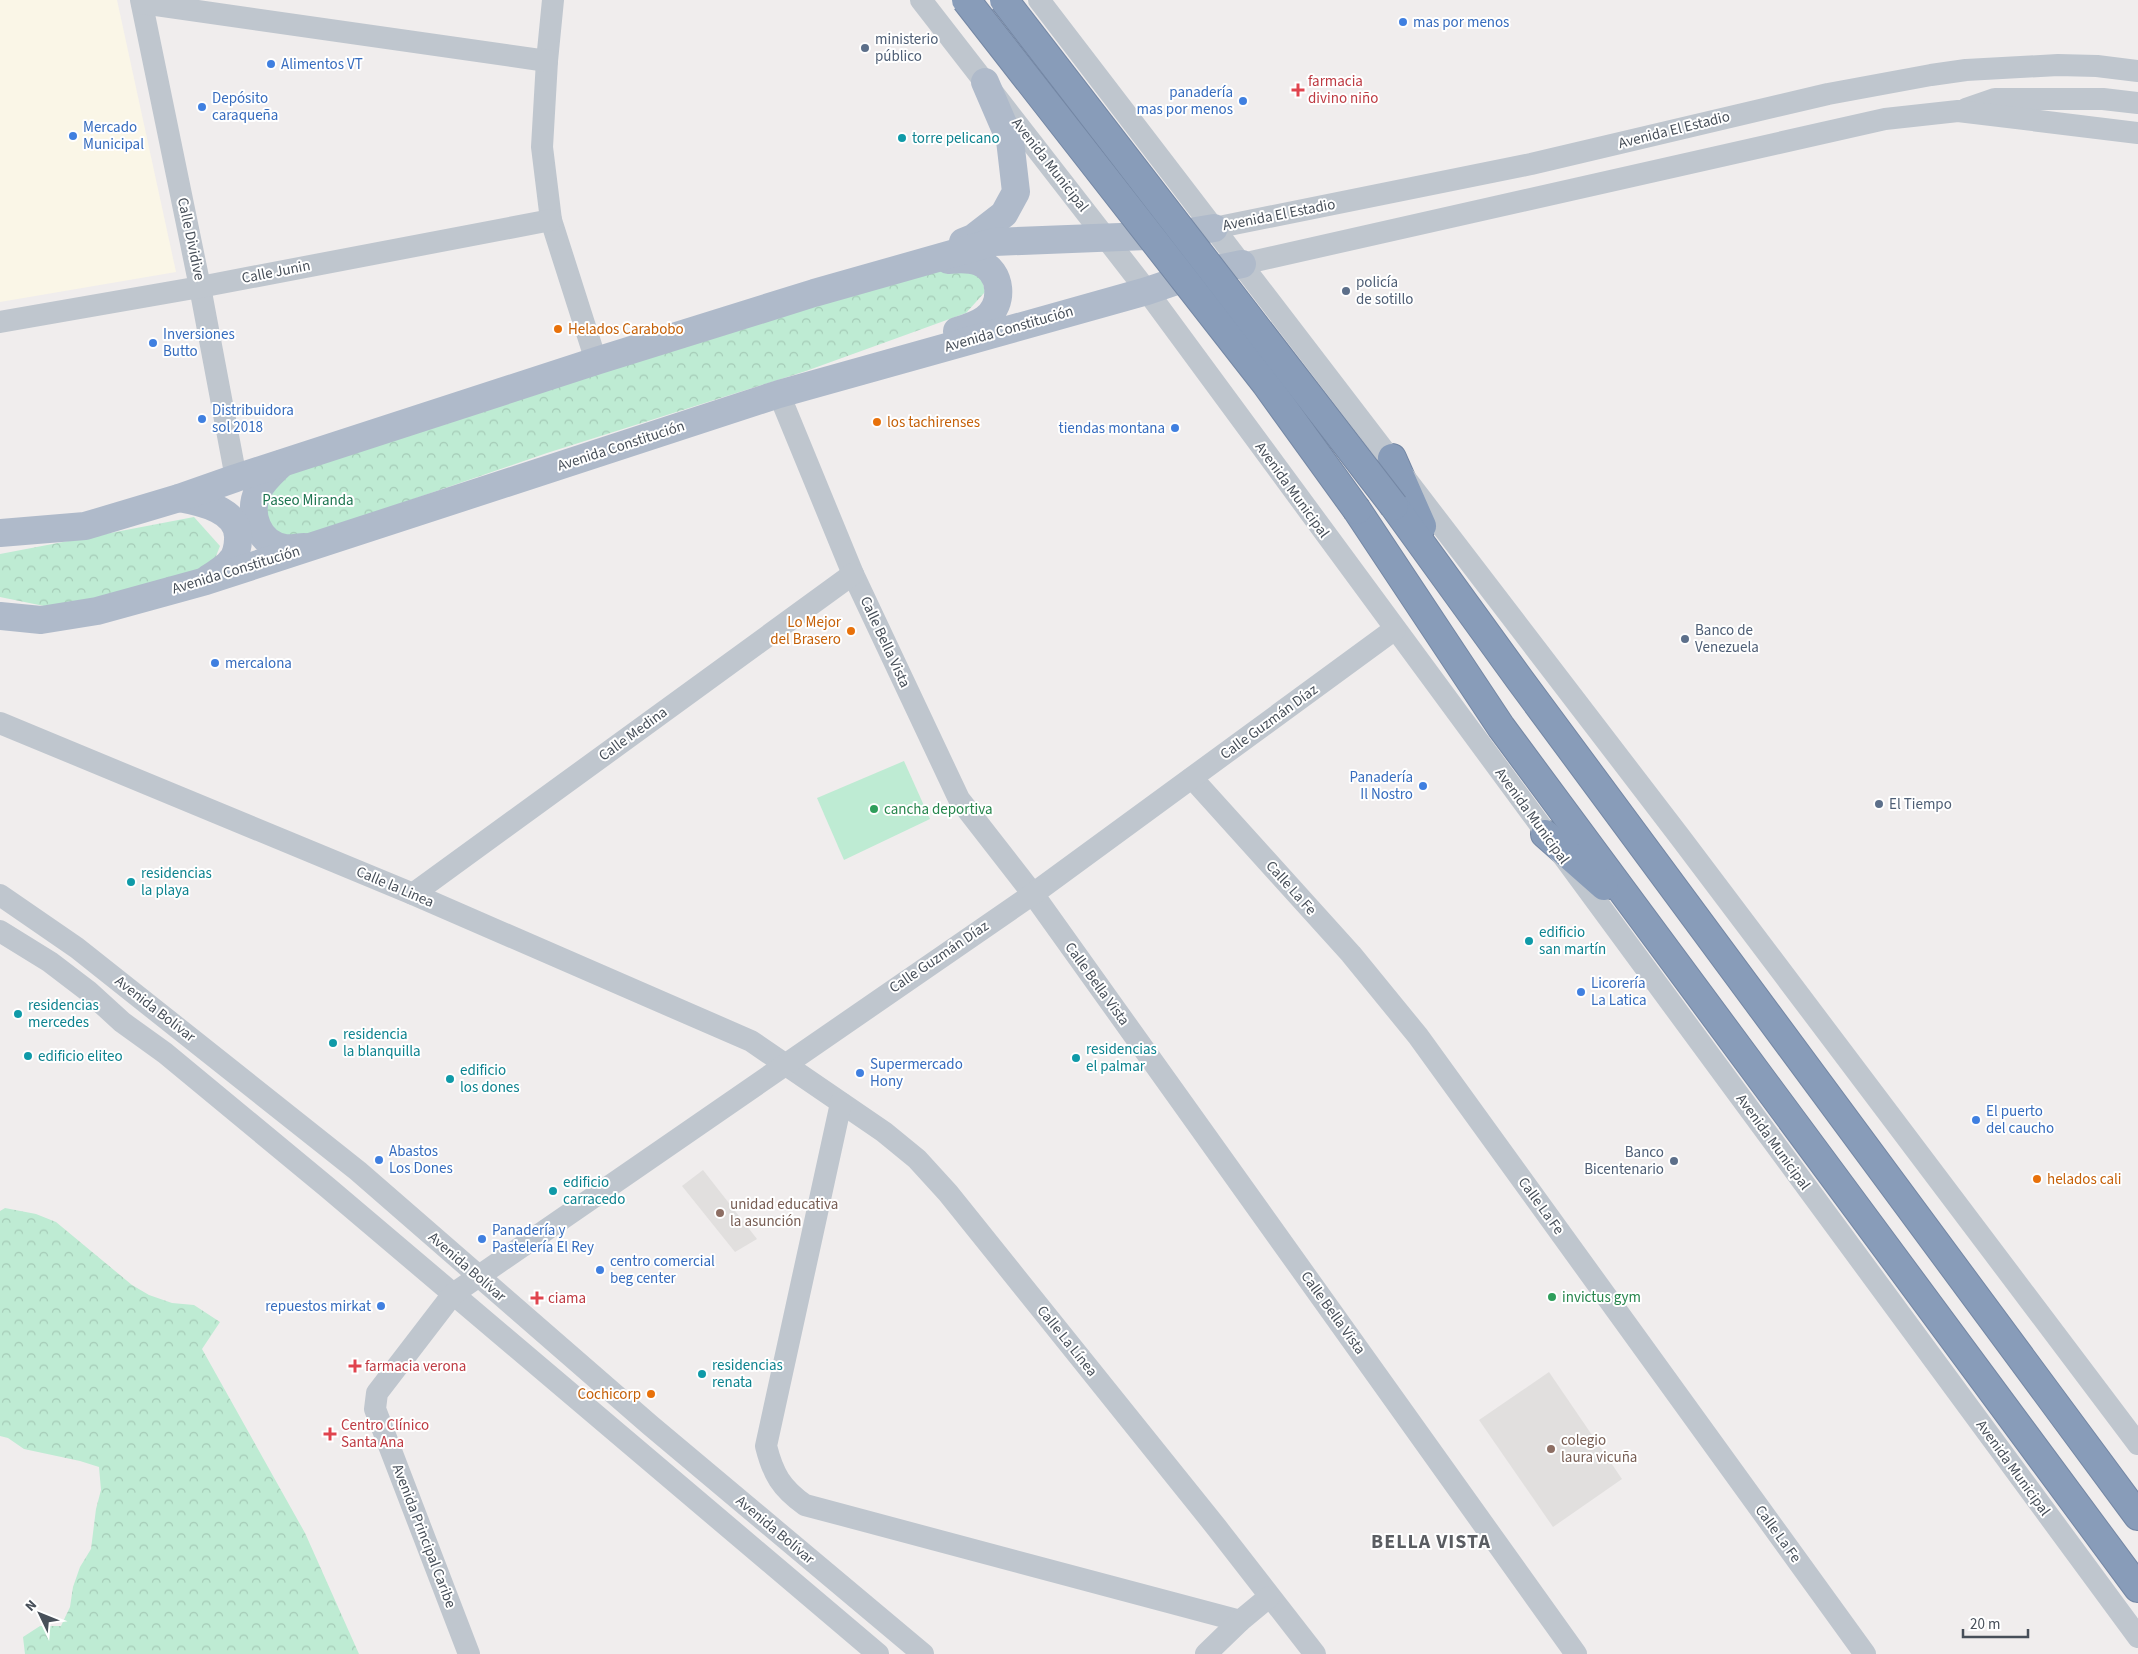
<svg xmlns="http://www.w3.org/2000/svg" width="2138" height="1654" viewBox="0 0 2138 1654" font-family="'Source Sans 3',sans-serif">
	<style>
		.commercial { fill: #faf6e7 }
		.education { fill: #e1dfde }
		.green { fill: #beebd3 }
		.forest { fill: url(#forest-crowns) }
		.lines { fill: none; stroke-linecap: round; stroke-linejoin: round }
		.highway-casing { stroke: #7487a4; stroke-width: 30 }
		.minor { stroke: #bfc6ce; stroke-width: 22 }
		.major { stroke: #afbaca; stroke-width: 28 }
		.highway { stroke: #889cb9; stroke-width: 28 }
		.highway-bridge-casing { stroke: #7487a4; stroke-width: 30; stroke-linecap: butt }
		.highway-bridge { stroke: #889cb9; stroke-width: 28 }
		.shop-dot { fill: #3f7fe0; stroke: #fff; stroke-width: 2 }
		.service-dot { fill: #5c6f8a; stroke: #fff; stroke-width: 2 }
		.health-dot { fill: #e0444e; stroke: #fff; stroke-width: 2 }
		.culture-dot { fill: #0f9aa8; stroke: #fff; stroke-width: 2 }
		.food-dot { fill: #e8710a; stroke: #fff; stroke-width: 2 }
		.leisure-dot { fill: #2e9e5b; stroke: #fff; stroke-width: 2 }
		.education-dot { fill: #8d6e63; stroke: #fff; stroke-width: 2 }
		.labels { text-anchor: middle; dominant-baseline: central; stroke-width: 4; stroke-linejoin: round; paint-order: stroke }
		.shop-label { font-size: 15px; fill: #366cbe; stroke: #fff; text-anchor: start }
		.service-label { font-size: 15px; fill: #4e5e75; stroke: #fff; text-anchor: start }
		.health-label { font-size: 15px; fill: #be3a42; stroke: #fff; text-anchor: start }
		.street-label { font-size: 15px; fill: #474f59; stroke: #fff }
		.culture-label { font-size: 15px; fill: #0d838f; stroke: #fff; text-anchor: start }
		.food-label { font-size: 15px; fill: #c56008; stroke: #fff; text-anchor: start }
		.park-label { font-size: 15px; fill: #1d7550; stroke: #fff }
		.leisure-label { font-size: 15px; fill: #27864d; stroke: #fff; text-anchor: start }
		.education-label { font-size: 15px; fill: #785e54; stroke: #fff; text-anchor: start }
		.district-label { font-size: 20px; font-weight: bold; letter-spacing: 1px; fill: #5a5d62; stroke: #fff }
	</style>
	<defs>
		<pattern id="forest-crowns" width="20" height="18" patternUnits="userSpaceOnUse" patternTransform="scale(1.25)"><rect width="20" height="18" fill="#beebd3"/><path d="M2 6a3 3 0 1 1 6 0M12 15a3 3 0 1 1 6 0" fill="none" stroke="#a5cbb7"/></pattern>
	</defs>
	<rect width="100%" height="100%" fill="#f0eded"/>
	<!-- commercial -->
	<path class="commercial" d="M0 0H117L176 272 0 302Z"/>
	<!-- education -->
	<g class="education">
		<path d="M703 1170 757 1239 735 1252 682 1186Z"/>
		<path d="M1549 1372 1622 1479 1553 1527 1479 1420Z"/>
	</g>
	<!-- green -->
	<path class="green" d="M904 761 930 819 844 860 817 798Z"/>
	<!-- forest -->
	<g class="forest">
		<path d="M959 264 980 272 985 292 966 313 922 329 806 371 547 453 303 537 276 534 265 519 266 502 278 477 827 297Z"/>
		<path d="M194 517 220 546 211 569 134 595 44 606 0 597V554Z"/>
		<path d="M5 1208 36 1214 56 1222 132 1285 149 1295 172 1303 194 1305 220 1322 202 1349 305 1533 359 1654H25L23 1637 40 1626H61L70 1607 73 1587 80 1567 91 1549 96 1509 101 1490 99 1467 80 1461 24 1449 8 1438 0 1436V1211Z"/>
	</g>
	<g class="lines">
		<!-- highway casing -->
		<g class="highway-casing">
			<g id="highway">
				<path d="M1392 458 1422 526"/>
				<path d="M1394 506 1520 680 2138 1516"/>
				<path d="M1357 510 1501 727 2138 1588"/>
				<path d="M1545 834 1604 886"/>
			</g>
		</g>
		<!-- minor -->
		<g class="minor">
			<path d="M141 0 200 287 236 478"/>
			<path d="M553 0 547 61 542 147 551 220 596 361"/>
			<path d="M921 0 1147 291 2138 1637"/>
			<path d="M1039 0 1680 837 2138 1444"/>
			<path d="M142 3 547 61"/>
			<path d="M1966 109 1995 99H2103L2138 103"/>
			<path d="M1214 228 1531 164 1828 94 1931 75 1966 70 2058 65 2097 66 2138 71"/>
			<path d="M1242 264 1885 119 1958 111 2138 133"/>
			<path d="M0 322 200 287 551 220"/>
			<path d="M779 394 853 574 959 799 1033 894 1576 1654"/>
			<path d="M0 723 413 894 751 1041 884 1132 917 1159 948 1193 1217 1528 1315 1654"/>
			<path d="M1192 778 1351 954 1418 1036 1865 1654"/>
			<path d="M413 894 853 574"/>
			<path d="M0 895 77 948 358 1171 650 1425 923 1654"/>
			<path d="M0 931 50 962 88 991 122 1022 165 1053 327 1187 878 1654"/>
			<path d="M841 1103 766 1446C773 1474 781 1488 805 1505L1240 1621"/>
			<path d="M469 1654 375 1409 377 1393 453 1294 1033 894 1395 629"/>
			<path d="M1206 1654 1240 1621 1269 1597"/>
		</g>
		<!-- major -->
		<g class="major">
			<path d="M963 242 973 238 1004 214 1016 192 1010 140 985 82"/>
			<path d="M948 260C958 259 969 258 979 262 1002 271 1005 304 985 319 977 325 967 328 957 331"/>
			<path d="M281 464C273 472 263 480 258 491 247 513 258 544 285 548 291 549 298 547 304 547"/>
			<path d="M179 498C201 502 240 510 238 539 238 546 236 556 231 561 226 568 216 573 209 578"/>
			<path d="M0 533 85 526 179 498 236 478 596 361 814 293 994 242 1172 235 1214 228"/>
			<path d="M0 616 41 620 97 611 206 581 779 394 1147 291 1203 272 1242 264"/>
		</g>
		<!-- highway -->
		<use href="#highway" class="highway"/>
		<!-- highway-bridge casing -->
		<g class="highway-bridge-casing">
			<g id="highway-bridge">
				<path d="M966 0 1266 384 1357 510"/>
				<path d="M1004 0 1394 506"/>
			</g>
		</g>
		<!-- highway-bridge -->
		<use href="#highway-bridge" class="highway-bridge"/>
	</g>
	<!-- markers -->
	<g class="shop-dot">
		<circle cx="1403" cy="22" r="5"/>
		<circle cx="271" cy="64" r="5"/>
		<circle cx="1243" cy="101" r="5"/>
		<circle cx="202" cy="107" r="5"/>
		<circle cx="73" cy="136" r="5"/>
		<circle cx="153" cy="343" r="5"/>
		<circle cx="202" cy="419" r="5"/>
		<circle cx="1175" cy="428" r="5"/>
		<circle cx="215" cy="663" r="5"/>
		<circle cx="1423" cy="786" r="5"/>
		<circle cx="1581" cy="992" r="5"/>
		<circle cx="860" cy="1073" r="5"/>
		<circle cx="1976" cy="1120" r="5"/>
		<circle cx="379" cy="1160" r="5"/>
		<circle cx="482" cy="1239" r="5"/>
		<circle cx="600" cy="1270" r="5"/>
		<circle cx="381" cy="1306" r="5"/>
	</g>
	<g class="service-dot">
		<circle cx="865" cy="48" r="5"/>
		<circle cx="1346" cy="291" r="5"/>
		<circle cx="1685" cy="639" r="5"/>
		<circle cx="1879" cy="804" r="5"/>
		<circle cx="1674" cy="1161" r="5"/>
	</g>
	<g class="health-dot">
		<path d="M1295.5 82.5h5v5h5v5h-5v5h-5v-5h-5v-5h5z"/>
		<path d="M534.5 1290.5h5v5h5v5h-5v5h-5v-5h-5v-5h5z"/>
		<path d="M352.5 1358.5h5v5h5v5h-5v5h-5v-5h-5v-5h5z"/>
		<path d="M327.5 1426.5h5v5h5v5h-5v5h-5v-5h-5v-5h5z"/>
	</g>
	<g class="culture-dot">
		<circle cx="902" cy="138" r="5"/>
		<circle cx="131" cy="882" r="5"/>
		<circle cx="1529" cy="941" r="5"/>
		<circle cx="18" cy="1014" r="5"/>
		<circle cx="333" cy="1043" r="5"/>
		<circle cx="28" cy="1056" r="5"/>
		<circle cx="1076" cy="1058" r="5"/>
		<circle cx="450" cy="1079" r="5"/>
		<circle cx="553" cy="1191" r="5"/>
		<circle cx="702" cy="1374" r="5"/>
	</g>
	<g class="food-dot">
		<circle cx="558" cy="329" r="5"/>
		<circle cx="877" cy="422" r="5"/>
		<circle cx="851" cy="631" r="5"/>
		<circle cx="2037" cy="1179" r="5"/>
		<circle cx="651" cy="1394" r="5"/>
	</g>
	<g class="leisure-dot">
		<circle cx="874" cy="809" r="5"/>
		<circle cx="1552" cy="1297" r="5"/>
	</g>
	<g class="education-dot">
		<circle cx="720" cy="1213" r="5"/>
		<circle cx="1551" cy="1449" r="5"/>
	</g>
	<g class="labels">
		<!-- shop labels -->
		<g class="shop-label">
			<text x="1413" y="22">mas por menos</text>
			<text x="281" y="64">Alimentos VT</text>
			<text x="1233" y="92" text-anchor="end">panadería<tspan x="1233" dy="17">mas por menos</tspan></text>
			<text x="212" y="98">Depósito<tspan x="212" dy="17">caraqueña</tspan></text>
			<text x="83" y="127">Mercado<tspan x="83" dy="17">Municipal</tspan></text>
			<text x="163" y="334">Inversiones<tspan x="163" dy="17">Butto</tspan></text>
			<text x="212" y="410">Distribuidora<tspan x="212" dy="17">sol 2018</tspan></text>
			<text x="1165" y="428" text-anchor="end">tiendas montana</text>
			<text x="225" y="663">mercalona</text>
			<text x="1413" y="777" text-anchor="end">Panadería<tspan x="1413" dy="17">Il Nostro</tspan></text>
			<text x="1591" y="983">Licorería<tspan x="1591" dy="17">La Latica</tspan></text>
			<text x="870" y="1064">Supermercado<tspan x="870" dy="17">Hony</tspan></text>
			<text x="1986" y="1111">El puerto<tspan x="1986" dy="17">del caucho</tspan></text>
			<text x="389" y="1151">Abastos<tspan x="389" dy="17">Los Dones</tspan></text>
			<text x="492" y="1230">Panadería y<tspan x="492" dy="17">Pastelería El Rey</tspan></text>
			<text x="610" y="1261">centro comercial<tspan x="610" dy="17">beg center</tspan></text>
			<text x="371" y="1306" text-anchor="end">repuestos mirkat</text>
		</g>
		<!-- service labels -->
		<g class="service-label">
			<text x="875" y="39">ministerio<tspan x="875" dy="17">público</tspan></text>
			<text x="1356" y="282">policía<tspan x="1356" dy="17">de sotillo</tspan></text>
			<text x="1695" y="630">Banco de<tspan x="1695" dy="17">Venezuela</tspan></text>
			<text x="1889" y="804">El Tiempo</text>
			<text x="1664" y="1152" text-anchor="end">Banco<tspan x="1664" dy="17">Bicentenario</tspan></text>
		</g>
		<!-- health labels -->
		<g class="health-label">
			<text x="1308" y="81">farmacia<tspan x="1308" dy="17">divino niño</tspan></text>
			<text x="548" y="1298">ciama</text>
			<text x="365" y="1366">farmacia verona</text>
			<text x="341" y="1425">Centro Clínico<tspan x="341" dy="17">Santa Ana</tspan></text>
		</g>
		<!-- street labels -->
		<g class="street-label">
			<text transform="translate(1674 130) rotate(-14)">Avenida El Estadio</text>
			<text transform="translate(1050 165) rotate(52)">Avenida Municipal</text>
			<text transform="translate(1279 215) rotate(-11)">Avenida El Estadio</text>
			<text transform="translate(191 239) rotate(78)">Calle Dividive</text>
			<text transform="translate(276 272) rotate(-11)">Calle Junin</text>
			<text transform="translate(1009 329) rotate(-16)">Avenida Constitución</text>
			<text transform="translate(621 446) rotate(-18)">Avenida Constitución</text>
			<text transform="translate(1292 490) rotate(54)">Avenida Municipal</text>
			<text transform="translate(236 570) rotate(-17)">Avenida Constitución</text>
			<text transform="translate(885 642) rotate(65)">Calle Bella Vista</text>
			<text transform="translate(1269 722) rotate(-36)">Calle Guzmán Díaz</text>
			<text transform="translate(633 734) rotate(-36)">Calle Medina</text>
			<text transform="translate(1532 816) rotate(54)">Avenida Municipal</text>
			<text transform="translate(395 887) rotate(23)">Calle la Linea</text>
			<text transform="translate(1291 888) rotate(48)">Calle La Fe</text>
			<text transform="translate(939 957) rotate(-34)">Calle Guzmán Díaz</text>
			<text transform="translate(1097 984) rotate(54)">Calle Bella Vista</text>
			<text transform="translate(155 1009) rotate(38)">Avenida Bolívar</text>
			<text transform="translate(1773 1142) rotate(54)">Avenida Municipal</text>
			<text transform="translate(1541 1206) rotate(54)">Calle La Fe</text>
			<text transform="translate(467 1267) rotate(41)">Avenida Bolívar</text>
			<text transform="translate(1333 1313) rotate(54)">Calle Bella Vista</text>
			<text transform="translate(1067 1341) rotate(51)">Calle La Línea</text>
			<text transform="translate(2013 1468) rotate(54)">Avenida Municipal</text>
			<text transform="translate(775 1530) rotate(40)">Avenida Bolívar</text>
			<text transform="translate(1778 1534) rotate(54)">Calle La Fe</text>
			<text transform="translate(424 1536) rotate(69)">Avenida Principal Caribe</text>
		</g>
		<!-- culture labels -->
		<g class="culture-label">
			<text x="912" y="138">torre pelicano</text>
			<text x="141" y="873">residencias<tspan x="141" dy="17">la playa</tspan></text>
			<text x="1539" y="932">edificio<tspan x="1539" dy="17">san martín</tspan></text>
			<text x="28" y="1005">residencias<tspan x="28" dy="17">mercedes</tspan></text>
			<text x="343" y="1034">residencia<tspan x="343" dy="17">la blanquilla</tspan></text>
			<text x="1086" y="1049">residencias<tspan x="1086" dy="17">el palmar</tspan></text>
			<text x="38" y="1056">edificio eliteo</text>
			<text x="460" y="1070">edificio<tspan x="460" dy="17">los dones</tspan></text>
			<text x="563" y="1182">edificio<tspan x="563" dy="17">carracedo</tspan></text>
			<text x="712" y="1365">residencias<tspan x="712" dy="17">renata</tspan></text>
		</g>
		<!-- food labels -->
		<g class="food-label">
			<text x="568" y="329">Helados Carabobo</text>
			<text x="887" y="422">los tachirenses</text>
			<text x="841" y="622" text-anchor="end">Lo Mejor<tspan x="841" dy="17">del Brasero</tspan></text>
			<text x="2047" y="1179">helados cali</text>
			<text x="641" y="1394" text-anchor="end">Cochicorp</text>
		</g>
		<!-- park labels -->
		<g class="park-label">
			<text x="308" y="500">Paseo Miranda</text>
		</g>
		<!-- leisure labels -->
		<g class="leisure-label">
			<text x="884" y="809">cancha deportiva</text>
			<text x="1562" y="1297">invictus gym</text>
		</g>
		<!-- education labels -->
		<g class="education-label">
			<text x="730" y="1204">unidad educativa<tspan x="730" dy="17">la asunción</tspan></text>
			<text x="1561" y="1440">colegio<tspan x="1561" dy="17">laura vicuña</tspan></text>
		</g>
		<!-- district labels -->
		<g class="district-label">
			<text x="1431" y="1542">BELLA VISTA</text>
		</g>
	</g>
	<!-- north arrow -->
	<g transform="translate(40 1614) rotate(313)" stroke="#ffffff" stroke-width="4" paint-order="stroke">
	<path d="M0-4L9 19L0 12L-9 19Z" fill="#474f59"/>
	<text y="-8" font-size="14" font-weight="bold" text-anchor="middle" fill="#474f59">N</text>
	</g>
	<!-- scale -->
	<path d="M1963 1629v8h65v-8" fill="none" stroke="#474f59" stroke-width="2.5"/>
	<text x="1970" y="1629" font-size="15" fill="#474f59" stroke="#ffffff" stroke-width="4" paint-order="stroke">20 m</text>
</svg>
